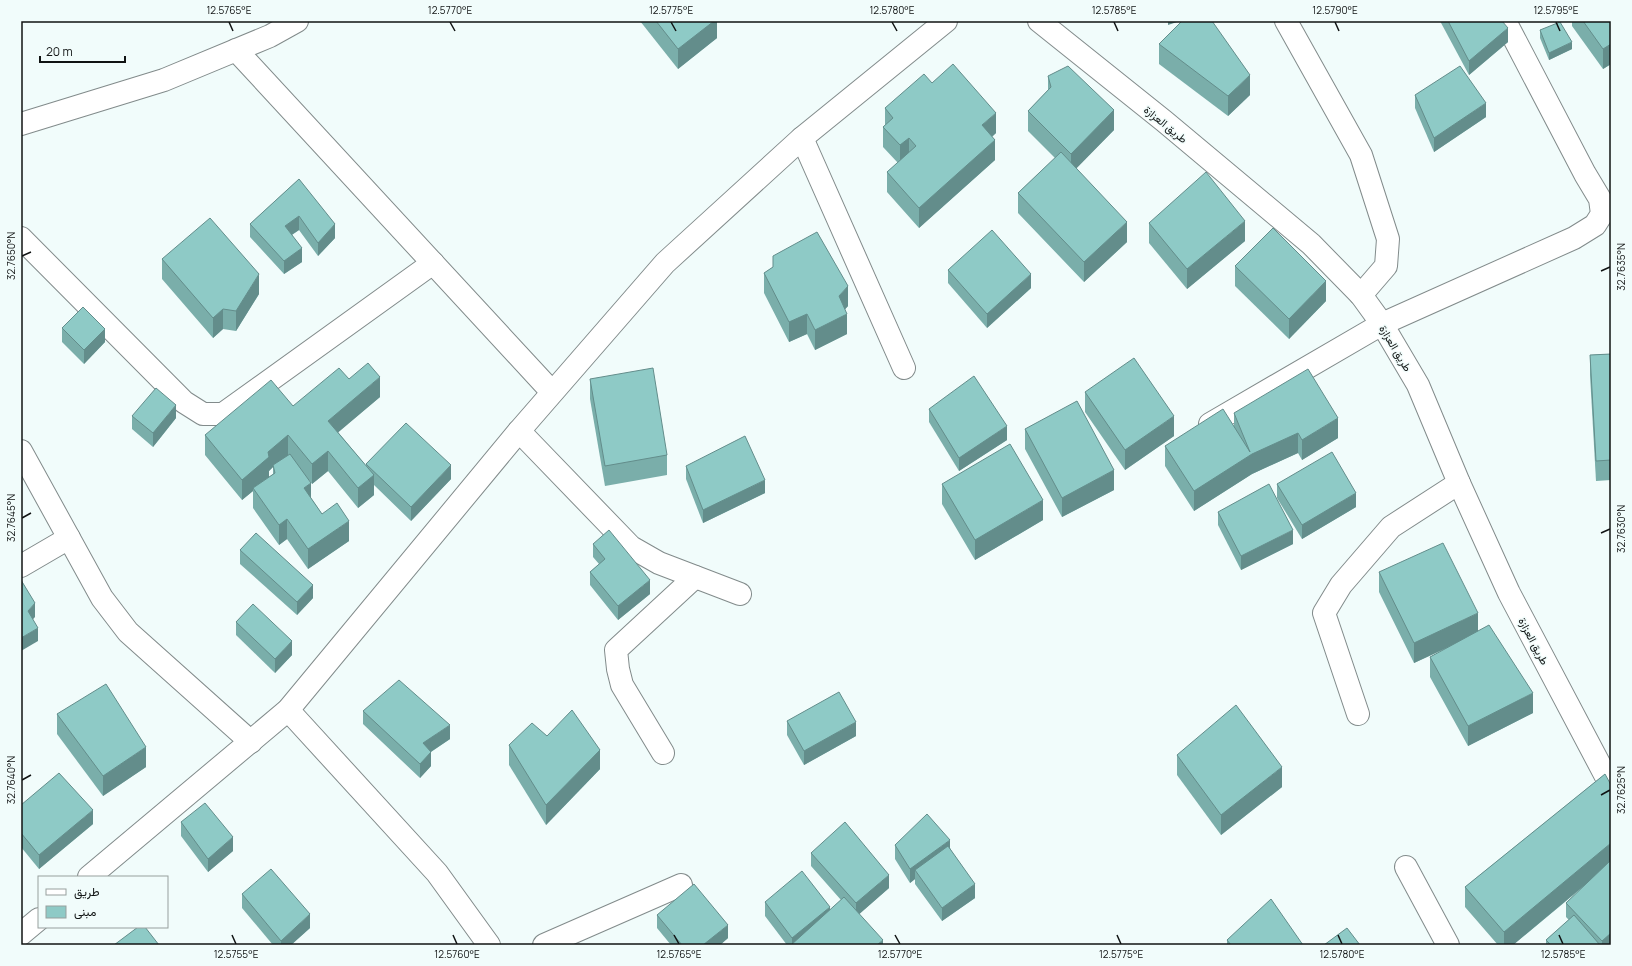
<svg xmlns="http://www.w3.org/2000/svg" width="1632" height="966" viewBox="0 0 1632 966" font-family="Manrope,Vazirmatn,sans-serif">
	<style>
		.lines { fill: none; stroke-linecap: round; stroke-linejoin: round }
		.minor-casing { stroke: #828b8b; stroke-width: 24 }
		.tertiary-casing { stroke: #828b8b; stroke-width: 24 }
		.minor { stroke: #fff; stroke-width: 22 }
		.tertiary { stroke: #fff; stroke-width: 22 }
		.wall { fill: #7aaeaa; fill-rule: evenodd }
		.shaded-wall { fill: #638d8b }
		.building { fill: #8ecac6; stroke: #638d8b }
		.ticks { fill: none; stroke: #101313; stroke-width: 1.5 }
		.labels { text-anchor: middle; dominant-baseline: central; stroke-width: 3; stroke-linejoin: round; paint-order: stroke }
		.street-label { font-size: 11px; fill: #101313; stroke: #f1fcfb }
		.neatline { fill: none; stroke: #101313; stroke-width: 1.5 }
		.ticks-label { font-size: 10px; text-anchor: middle; fill: #101313 }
	</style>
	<rect width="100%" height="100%" fill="#f1fcfb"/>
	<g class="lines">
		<!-- minor casing -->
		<g class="minor-casing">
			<g id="minor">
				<path d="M1286 21 1361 155 1388 239 1386 266 1361 295"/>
				<path d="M236 50 552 392"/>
				<path d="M21 124 164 80 270 36 297 21"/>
				<path d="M802 138 904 368"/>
				<path d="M21 238 184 402 203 414H223L433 263"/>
				<path d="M1210 424 1382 324 1574 238 1595 225 1602 214 1600 199 1585 174 1505 21"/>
				<path d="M519 431 631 547 659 563 740 594"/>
				<path d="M21 451 102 598 128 632 251 742"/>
				<path d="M21 566 69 538"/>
				<path d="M288 710 437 873 489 945"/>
				<path d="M1358 714 1324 613 1341 585 1391 527 1459 483"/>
				<path d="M663 753 622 685 618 669 616 650 695 577"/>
				<path d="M1406 867 1448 945"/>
				<path d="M89 877 288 710 519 431 665 263 802 138 946 21"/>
				<path d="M21 934 39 919"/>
				<path d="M544 945 681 885"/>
			</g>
		</g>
		<!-- tertiary casing -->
		<g class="tertiary-casing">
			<path id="tertiary" d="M1039 21 1164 121 1311 244 1361 295 1382 324 1418 385 1459 483 1509 593 1611 786"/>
		</g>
		<!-- minor -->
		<use href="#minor" class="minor"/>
		<!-- tertiary -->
		<use href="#tertiary" class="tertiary"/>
	</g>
	<!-- wall -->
	<g class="wall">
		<path d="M640 21H717V38L678 69Z"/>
		<path d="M1440 21H1502L1508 42 1469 75Z"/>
		<path d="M1572 21H1611V64L1603 69 1572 26Z"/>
		<path d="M1540 30 1572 49 1549 60 1540 38Z"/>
		<path d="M1159 44 1250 95 1228 116 1159 64Z"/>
		<path d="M1048 76 1114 130 1076 168 1127 242 1084 282 1018 213V193L1055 158 1028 131V111L1048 90Z"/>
		<path d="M932 83 996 133 992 137 995 160 919 228 887 192V172L898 163 883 147V127L885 125V108Z"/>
		<path d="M1415 95 1486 117 1434 152 1415 108Z"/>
		<path d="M299 179 335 238 318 256 299 230 292 235 302 262 284 274 250 237V224Z"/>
		<path d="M1149 223 1245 241 1187 289 1149 243Z"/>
		<path d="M773 256 848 306 845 309 847 334 815 350 807 334 789 342 764 293V273L773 267Z"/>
		<path d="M162 259 259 294 236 331 223 329 213 338 162 279Z"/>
		<path d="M1235 266 1326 301 1289 339 1235 286Z"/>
		<path d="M948 270 1031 288 987 328 948 283Z"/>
		<path d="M62 328 105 342 84 364 62 342Z"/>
		<path d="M1611 354V480L1596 481 1590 375V355Z"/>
		<path d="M349 379 380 397 338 432 366 466V464L451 479 411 521 374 485V495L358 508 328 471 312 484 309 480 311 498 322 514 349 541 308 569 287 539 279 545 253 508V491L242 500 205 455V435L293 406ZM273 467V474L269 477V471Z"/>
		<path d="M590 379 667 455V475L605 486 590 399Z"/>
		<path d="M1085 392 1174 436 1125 470 1085 412Z"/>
		<path d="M929 409 1007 440 959 471 929 422Z"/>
		<path d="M1234 413 1338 438 1302 460 1298 453 1252 474 1194 511 1165 466V446L1234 426Z"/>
		<path d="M132 416 176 418 153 447 132 429Z"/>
		<path d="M1025 429 1114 490 1062 517 1025 449Z"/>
		<path d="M686 466 765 493 703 523 686 479Z"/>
		<path d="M942 484 1043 520 975 560 942 504Z"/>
		<path d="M1277 484 1356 507 1302 539 1277 498Z"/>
		<path d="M1218 512 1293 544 1241 570 1218 525Z"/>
		<path d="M593 544 650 594 618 620 590 585V572L599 564 593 557Z"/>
		<path d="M240 550 313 598 297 615 240 564Z"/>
		<path d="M1379 572 1478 631 1533 713 1468 746 1430 677V657L1449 647 1414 663 1379 592Z"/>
		<path d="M236 622 292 655 275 673 236 635Z"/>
		<path d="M363 711 450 739 431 752V766L420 778 363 724Z"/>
		<path d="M57 714 146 767 103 796 57 734Z"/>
		<path d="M787 721 856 736 804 765 787 735Z"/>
		<path d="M547 736 600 769 546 825 509 765V745Z"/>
		<path d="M1177 755 1282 787 1221 835 1177 775Z"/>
		<path d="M1605 774 1611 945H1546V940L1569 920 1566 917V903L1589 882 1513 945H1498L1465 907V887Z"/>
		<path d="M21 805 93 824 39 869 21 847Z"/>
		<path d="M181 822 233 851 208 872 181 836Z"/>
		<path d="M895 845 950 848 975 898 942 921 915 884V879L910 883 895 859Z"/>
		<path d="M811 853 889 888 859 914 883 945H787L765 916V902L830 910 841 900 811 866Z"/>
		<path d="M242 894 310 928 291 945H273L242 908Z"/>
		<path d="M657 915 728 938 720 945H671L657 928Z"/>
		<path d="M1227 940 1303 945H1227Z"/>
	</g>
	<!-- shaded-wall -->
	<g class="shaded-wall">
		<path d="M714 21H717V38L678 69V49Z"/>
		<path d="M1168 21H1180L1168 25Z"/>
		<path d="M1508 28V42L1469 75V61Z"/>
		<path d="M1572 42V49L1549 60V53Z"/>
		<path d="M1611 44V64L1603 69V49Z"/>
		<path d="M1250 75V95L1228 116V96Z"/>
		<path d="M1486 103V117L1434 152V138Z"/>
		<path d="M1114 110V130L1071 174V154Z"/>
		<path d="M996 113V133L982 145V125Z"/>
		<path d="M909 138V158L900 165V145Z"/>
		<path d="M995 140V160L919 228V208Z"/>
		<path d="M299 216V230L285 239V226Z"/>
		<path d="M1245 221V241L1187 289V269Z"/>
		<path d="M1127 222V242L1084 282V262Z"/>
		<path d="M335 224V238L318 256V243Z"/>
		<path d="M302 248V262L284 274V261Z"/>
		<path d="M259 274V294L236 331V311Z"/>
		<path d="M1031 274V288L987 328V314Z"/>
		<path d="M1326 281V301L1289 339V319Z"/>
		<path d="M848 286V306L839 316V296Z"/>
		<path d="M223 309V329L213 338V318Z"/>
		<path d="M807 314V334L789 342V322Z"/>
		<path d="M847 314V334L815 350V330Z"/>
		<path d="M105 329V342L84 364V350Z"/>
		<path d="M380 377V397L328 441V421Z"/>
		<path d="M176 405V418L153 447V433Z"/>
		<path d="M1174 416V436L1125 470V450Z"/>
		<path d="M1338 418V438L1302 460V440Z"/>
		<path d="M1007 426V440L959 471V458Z"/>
		<path d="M1298 433V453L1252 474 1194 511V491L1252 454Z"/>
		<path d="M288 435V455L274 467 273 465V467L269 471V477L253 488V491L242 500V480L268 452Z"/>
		<path d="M328 451V471L312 484V464Z"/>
		<path d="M451 465V479L411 521V507Z"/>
		<path d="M1114 470V490L1062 517V498Z"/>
		<path d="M374 475V495L358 508V488Z"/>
		<path d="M765 480V493L703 523V510Z"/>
		<path d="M311 483V503L304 488Z"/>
		<path d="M1356 493V507L1302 539V525Z"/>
		<path d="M1043 500V520L975 560V540Z"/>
		<path d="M287 519V539L279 545V525Z"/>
		<path d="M349 521V541L308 569V549Z"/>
		<path d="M1293 530V544L1241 570V556Z"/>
		<path d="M650 580V594L618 620V606Z"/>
		<path d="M313 585V598L297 615V602Z"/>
		<path d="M35 603V617L28 625V611Z"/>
		<path d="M1478 613V633L1414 663V643Z"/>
		<path d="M38 628V641L21 651V638Z"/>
		<path d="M292 641V655L275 673V659Z"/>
		<path d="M1533 693V713L1468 746V726Z"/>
		<path d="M856 722V736L804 765V751Z"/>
		<path d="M450 725V739L423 757V743Z"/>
		<path d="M146 747V767L103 796V776Z"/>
		<path d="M600 750V769L546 825V805Z"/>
		<path d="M431 752V766L420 778V764Z"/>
		<path d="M1282 767V787L1221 835V815Z"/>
		<path d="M93 810V824L39 869V855Z"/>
		<path d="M233 837V851L208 872V859Z"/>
		<path d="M950 840V854L915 870V879L910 883V869Z"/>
		<path d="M1611 843V863L1513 945H1504V932Z"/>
		<path d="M889 875V888L856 917V903Z"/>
		<path d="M975 884V898L942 921V908Z"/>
		<path d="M830 907V921L792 945V938Z"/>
		<path d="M310 914V928L291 945H281V941Z"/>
		<path d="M728 925V938L720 945H703Z"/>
		<path d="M1611 933V945H1602V941Z"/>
		<path d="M883 940V945H877Z"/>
	</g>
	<!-- building -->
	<g class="building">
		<path d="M656 21H714L678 49Z"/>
		<path d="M1182 21H1212L1250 75 1228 96 1159 44Z"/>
		<path d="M1448 21H1502L1508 28 1469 61Z"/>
		<path d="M1583 21H1611V44L1603 49Z"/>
		<path d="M1560 22 1572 42 1549 53 1540 30Z"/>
		<path d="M953 64 996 113 982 125 995 140 919 208 887 172 916 146 909 138 900 145 883 127 893 118 885 108 924 74 932 83Z"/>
		<path d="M1068 66 1114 110 1071 154 1028 111 1051 87 1048 76Z"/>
		<path d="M1460 66 1486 103 1434 138 1415 95Z"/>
		<path d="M1061 152 1127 222 1084 262 1018 193Z"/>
		<path d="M1206 172 1245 221 1187 269 1149 223Z"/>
		<path d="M299 179 335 224 318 243 299 216 285 226 302 248 284 261 250 224Z"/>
		<path d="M210 218 259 274 236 311 223 309 213 318 162 259Z"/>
		<path d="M1273 228 1326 281 1289 319 1235 266Z"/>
		<path d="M992 230 1031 274 987 314 948 270Z"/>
		<path d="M817 232 848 286 839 296 847 314 815 330 807 314 789 322 764 273 773 267V256Z"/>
		<path d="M83 307 105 329 84 350 62 328Z"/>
		<path d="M1611 354V460L1596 461 1590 355Z"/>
		<path d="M1134 358 1174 416 1125 450 1085 392Z"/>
		<path d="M368 363 380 377 328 421 374 475 358 488 328 451 312 464 288 435 268 452 269 457 242 480 205 435 271 380 293 406 339 368 349 379Z"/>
		<path d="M653 368 667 455 605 466 590 379Z"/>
		<path d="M1308 369 1338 418 1302 440 1298 433 1252 454 1194 491 1165 446 1223 409 1250 452 1234 413Z"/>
		<path d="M974 376 1007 426 959 458 929 409Z"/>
		<path d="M156 388 176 405 153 433 132 416Z"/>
		<path d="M1077 401 1114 470 1062 498 1025 429Z"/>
		<path d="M406 423 451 465 411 507 366 464Z"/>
		<path d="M745 436 765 480 703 510 686 466Z"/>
		<path d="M1010 444 1043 500 975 540 942 484Z"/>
		<path d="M1332 452 1356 493 1302 525 1277 484Z"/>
		<path d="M290 454 311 483 304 488 322 514 337 503 349 521 308 549 287 519 279 525 253 488 275 473 273 465Z"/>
		<path d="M1269 484 1293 530 1241 556 1218 512Z"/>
		<path d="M609 530 650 580 618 606 590 572 605 559 593 544Z"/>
		<path d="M256 533 313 585 297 602 240 550Z"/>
		<path d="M1443 543 1478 613 1414 643 1379 572Z"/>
		<path d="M21 580 35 603 28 611 38 628 21 638Z"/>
		<path d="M253 604 292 641 275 659 236 622Z"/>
		<path d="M1489 625 1533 693 1468 726 1430 657Z"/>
		<path d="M399 680 450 725 423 743 431 752 420 764 363 711Z"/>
		<path d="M106 684 146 747 103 776 57 714Z"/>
		<path d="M839 692 856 722 804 751 787 721Z"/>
		<path d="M1236 705 1282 767 1221 815 1177 755Z"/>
		<path d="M572 710 600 750 546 805 509 745 532 723 547 736Z"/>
		<path d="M59 773 93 810 39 855 21 833V805Z"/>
		<path d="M1605 774 1611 785V843L1504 932 1465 887Z"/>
		<path d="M205 803 233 837 208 859 181 822Z"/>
		<path d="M927 814 950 840 910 869 895 845Z"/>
		<path d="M845 822 889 875 856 903 811 853Z"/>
		<path d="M948 846 975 884 942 908 915 870Z"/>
		<path d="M1610 861 1611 862V933L1602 941 1566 903Z"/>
		<path d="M271 869 310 914 281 941 242 894Z"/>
		<path d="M802 871 830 907 792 938 765 902Z"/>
		<path d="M694 884 728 925 703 945H682L657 915Z"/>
		<path d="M844 897 883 940 877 945H791Z"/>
		<path d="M1271 899 1303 945H1231L1227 940Z"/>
		<path d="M1574 915 1600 945H1551L1546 940Z"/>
		<path d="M138 927H145L159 945H114Z"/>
		<path d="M1347 928 1360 945H1324Z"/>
	</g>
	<!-- ticks -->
	<path class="ticks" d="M229 22 233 31M450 22 455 31M671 22 676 31M892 22 897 31M1114 22 1118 31M1335 22 1339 31M1556 22 1560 31M22 256 31 252M1601 271 1610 267M22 518 31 513M1601 533 1610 529M22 780 31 775M1601 795 1610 790M232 935 236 944M453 935 457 944M674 935 679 944M895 935 900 944M1117 935 1121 944M1338 935 1342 944M1559 935 1563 944"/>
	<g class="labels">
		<!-- street labels -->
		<g class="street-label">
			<text transform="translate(1166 124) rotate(39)">طريق العزازة</text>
			<text transform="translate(1396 348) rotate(59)">طريق العزازة</text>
			<text transform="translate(1534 641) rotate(62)">طريق العزازة</text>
		</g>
	</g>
	<!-- border -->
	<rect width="1632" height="966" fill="none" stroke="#f1fcfb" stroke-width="44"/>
	<!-- legend -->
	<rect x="38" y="876" width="130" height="52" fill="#f1fcfb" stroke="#979f9e"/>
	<rect x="46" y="889" width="20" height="6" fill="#ffffff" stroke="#979f9e"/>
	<text x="74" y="896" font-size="12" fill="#101313">طريق</text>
	<rect x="46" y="906" width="20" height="12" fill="#8ecac6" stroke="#979f9e"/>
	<text x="74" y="916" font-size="12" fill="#101313">مبنى</text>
	<!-- scale -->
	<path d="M40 56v6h85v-6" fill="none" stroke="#101313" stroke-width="2"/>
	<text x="46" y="56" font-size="12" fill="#101313" stroke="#f1fcfb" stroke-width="3" paint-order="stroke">20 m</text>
	<rect x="22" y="22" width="1588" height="922" class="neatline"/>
	<g class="ticks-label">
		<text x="229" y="14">12.5765°E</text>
		<text x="450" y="14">12.5770°E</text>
		<text x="671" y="14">12.5775°E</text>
		<text x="892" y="14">12.5780°E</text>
		<text x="1114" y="14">12.5785°E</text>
		<text x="1335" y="14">12.5790°E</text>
		<text x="1556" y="14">12.5795°E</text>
		<text transform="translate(11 256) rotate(-90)" y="4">32.7650°N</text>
		<text transform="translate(1621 267) rotate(-90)" y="4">32.7635°N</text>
		<text transform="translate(11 518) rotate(-90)" y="4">32.7645°N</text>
		<text transform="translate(1621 529) rotate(-90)" y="4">32.7630°N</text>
		<text transform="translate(11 780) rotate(-90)" y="4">32.7640°N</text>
		<text transform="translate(1621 790) rotate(-90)" y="4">32.7625°N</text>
		<text x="236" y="958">12.5755°E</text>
		<text x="457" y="958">12.5760°E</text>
		<text x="679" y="958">12.5765°E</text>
		<text x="900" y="958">12.5770°E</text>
		<text x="1121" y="958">12.5775°E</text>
		<text x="1342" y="958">12.5780°E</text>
		<text x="1563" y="958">12.5785°E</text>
	</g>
</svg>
